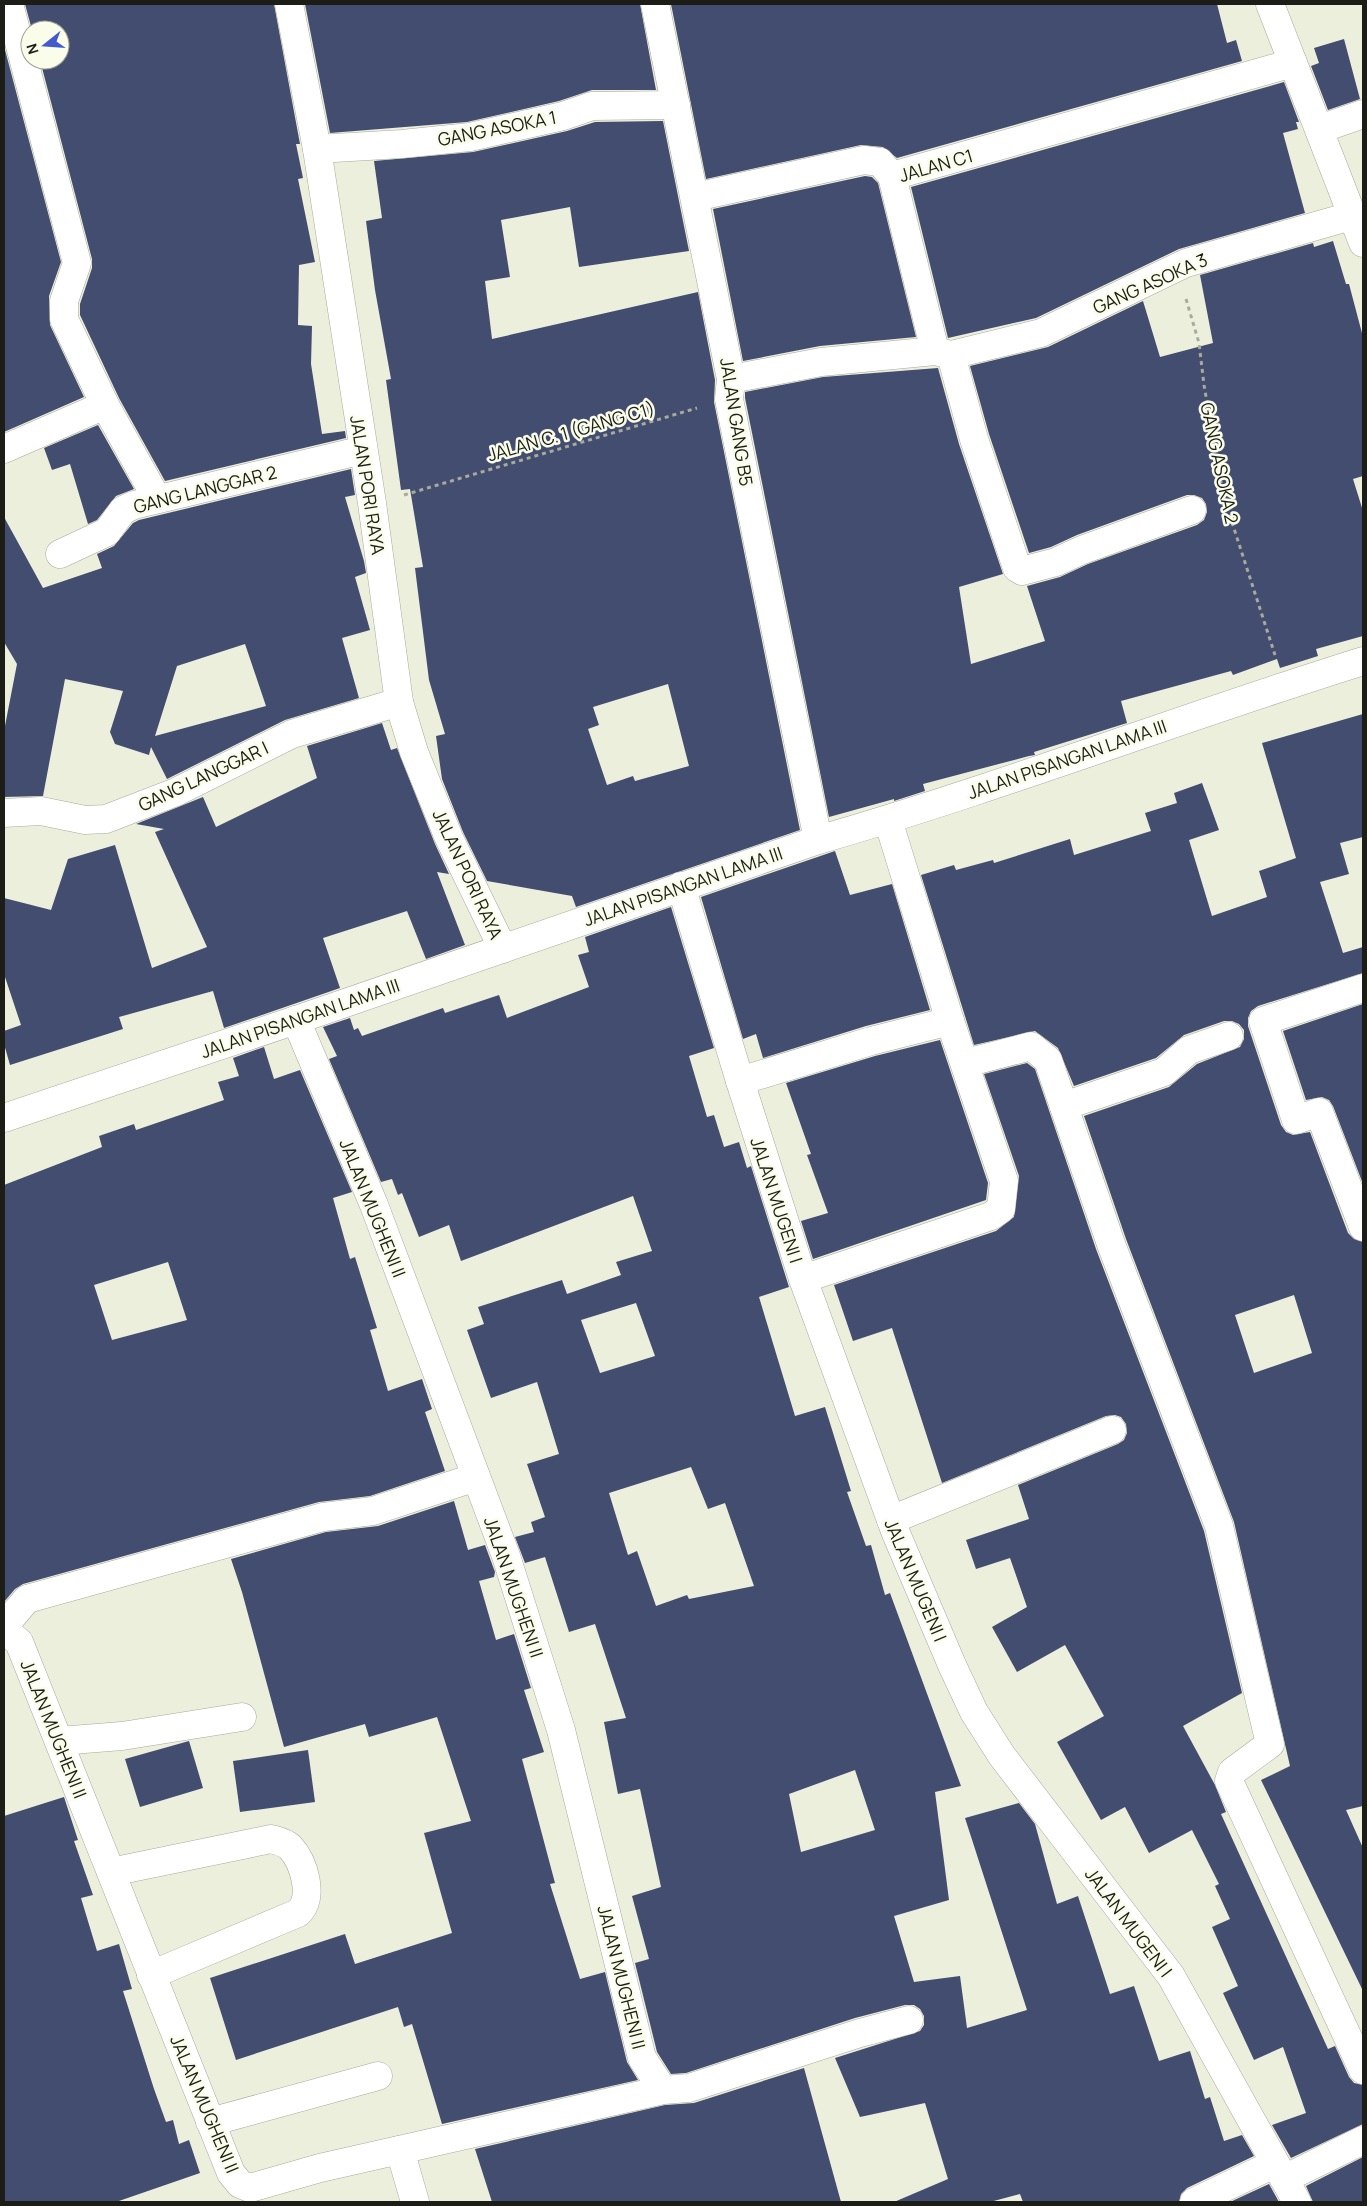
<svg xmlns="http://www.w3.org/2000/svg" width="1367" height="2206" viewBox="0 0 1367 2206" font-family="Manrope,sans-serif">
	<style>
		.building { fill: #424d70; fill-rule: evenodd }
		.lines { fill: none; stroke-linecap: round; stroke-linejoin: round }
		.minor-casing { stroke: #a8aa99; stroke-width: 29 }
		.path { stroke: #a8aa9b; stroke-width: 3; stroke-dasharray: 4 4; stroke-linecap: butt }
		.minor { stroke: #fff; stroke-width: 28 }
		.labels { text-anchor: middle; dominant-baseline: central; stroke-width: 5; stroke-linejoin: round; paint-order: stroke }
		.street-label { font-size: 18px; fill: #1c1d16; stroke: #fafdea }
	</style>
	<rect width="100%" height="100%" fill="#edefdd"/>
	<!-- building -->
	<g class="building">
		<path d="M25 4H274L300 144H296L303 178 298 179 315 262 299 265 298 325 312 326 311 364 322 434 345 431 346 438 165 481 119 398 80 315V304L92 268V259L40 60H60V30H32Z"/>
		<path d="M305 4H640L656 90H592L559 101 467 122 330 133Z"/>
		<path d="M671 4H1217L1227 43 1236 40 1242 61 897 158 883 147 861 145 706 179Z"/>
		<path d="M1344 39 1360 99 1328 110 1311 66 1319 63 1314 48Z"/>
		<path d="M4 46 61 262 49 296 50 325 84 397 4 432Z"/>
		<path d="M1284 82 1299 122H1296L1298 129 1283 133 1305 213 1179 249 1036 318 948 338 911 187Z"/>
		<path d="M663 121 689 251 579 267 570 207 501 220 510 277 485 281 492 339 698 292 715 380 714 402 800 830 576 907 572 896 487 881 463 832 442 779 436 736 445 734 429 680 415 568 423 567 410 489 401 490 386 380 391 379 375 290 366 221 382 218 374 161 473 152 567 131 595 122ZM668 684 689 766 635 781 633 776 607 785 588 729 599 725 593 707Z"/>
		<path d="M865 176 872 177 878 183 916 337 820 346 743 361 713 209Z"/>
		<path d="M1333 241 1346 284H1349L1363 337V476L1353 479 1363 511V636L1316 649 1318 656 1280 668 1277 659 1233 675 1231 671 1121 701 1127 723 1034 752 1035 755 1029 756 923 784 925 791 894 801V799L829 817 745 398V392L823 377 938 368 959 444 1003 574 959 587 971 664 1045 641 1027 586 1060 577 1088 564 1197 525 1204 520 1207 512 1206 504 1202 498 1194 495H1187L1077 535 1051 547 1029 553 989 434 970 366 1048 347 1143 301 1160 357 1213 343 1200 275 1313 243 1314 247Z"/>
		<path d="M98 425 134 489 116 496 97 520 88 524 70 464 52 470 44 448Z"/>
		<path d="M351 469 355 495 345 497 364 561 366 573 355 577 370 630 342 638 359 698 285 720 167 779 151 747 149 755 115 744 110 732 123 691 65 679 43 796 4 797V731L17 664 4 642V517L43 588 102 568 97 554 114 546 133 523 139 520ZM245 644 266 706 155 736 177 666Z"/>
		<path d="M1363 714V837L1340 843 1349 874 1320 882 1343 953 1363 947V973L1258 1006 1251 1011 1248 1018V1026L1281 1125 1286 1132 1293 1135 1310 1132 1348 1233 1354 1239 1363 1242V1806L1346 1810 1363 1848V1991L1261 1780 1290 1766 1234 1522 1126 1239 1084 1116 1169 1087 1197 1064 1240 1047 1244 1039V1030L1239 1024 1232 1021H1224L1184 1035 1156 1058 1074 1086 1058 1048 1035 1031 974 1045 921 875 954 865 956 870 993 860 994 863 1070 839 1074 855 1151 831 1145 813 1177 803 1174 793 1202 783 1219 830 1189 840 1212 916 1267 897 1259 871 1296 858 1262 743ZM1294 1295 1312 1353 1254 1373 1235 1315Z"/>
		<path d="M382 723 391 750 397 748 435 844 449 874 437 872 465 945 426 959 407 911 323 938 340 988 224 1028 213 991 119 1017 123 1029 10 1065 4 1044V1031L21 1025 4 974V898L51 910 68 859 115 845 152 968 207 947 155 832 164 829 136 824 203 797 216 827 317 778 307 746Z"/>
		<path d="M835 851 850 895 892 884 930 1010 866 1026 763 1058 756 1034 743 1039 701 897Z"/>
		<path d="M671 907 714 1048 689 1056 707 1117 714 1115 724 1147 739 1142 747 1168 751 1166 789 1287 759 1297 795 1416 825 1407 851 1491 847 1492 866 1546 871 1545 885 1595 890 1593 961 1786 935 1792 949 1900 894 1916 914 1982 960 1976 967 2028 1027 2010 965 1818 1019 1803 1035 1824 1057 1904 1078 1896 1110 1994 1134 1986 1159 2061 1190 2051 1205 2099 1210 2097 1224 2141 1242 2135 1254 2156 1187 2188 1181 2194 1179 2202H1023L1020 2194 990 2202H894L948 2179 925 2103 860 2117 835 2058 920 2031 924 2025V2016L920 2009 914 2005H905L855 2018 686 2073 671 2074 657 2052 635 1963 649 1959 632 1896 661 1887 640 1789 618 1794 604 1722 626 1718 595 1624 569 1632 545 1557 525 1563 515 1537 534 1532 531 1522 545 1517 527 1464 559 1454 537 1382 491 1398 467 1330 484 1324 478 1307 562 1280 567 1294 621 1275 616 1262 652 1251 633 1196 461 1261 449 1225 419 1237 402 1193 398 1195 392 1179 381 1182 329 1059 337 1056 323 1027 350 1018 354 1030 358 1028 362 1036 443 1008 445 1013 499 995 507 1018 589 987 578 955 589 952 585 937ZM636 1303 655 1356 600 1373 581 1320ZM691 1467 708 1509 725 1503 754 1586 689 1599 687 1595 656 1606 637 1551 628 1555 609 1493ZM855 1770 875 1830 801 1852 789 1794Z"/>
		<path d="M1363 1004V1184L1333 1106 1329 1100 1322 1097 1306 1100 1283 1031Z"/>
		<path d="M940 1040 988 1183 986 1200 813 1259 801 1221 828 1213 807 1155 811 1154 786 1083 875 1056Z"/>
		<path d="M264 1047 274 1079 300 1070 352 1192 333 1198 350 1259 355 1257 377 1328 370 1330 388 1391 422 1379 432 1409 425 1412 445 1471 370 1496 319 1502 23 1584 15 1589 4 1602V1185L102 1147 99 1136 134 1124 136 1130 224 1100 218 1082 239 1076 233 1058ZM168 1262 187 1320 112 1340 94 1285Z"/>
		<path d="M1027 1063 1035 1069 1096 1249 1204 1531 1242 1693 1183 1726 1215 1785 1226 1812 1221 1814 1328 2049 1335 2046 1349 2077 1354 2083 1363 2085V2124L1291 2158 1272 2125 1306 2113 1283 2047 1254 2060 1223 1993 1238 1986 1212 1927 1230 1919 1215 1886 1219 1884 1192 1830 1149 1853 1125 1807 1101 1820 1057 1742 1104 1716 1065 1645 1017 1672 992 1627 1027 1607 1010 1558 976 1569 966 1540 1029 1519 1018 1485 1118 1444 1124 1440 1127 1433 1126 1424 1121 1417 1115 1415 1106 1416 942 1483 892 1328 853 1341 834 1285 996 1231 1014 1217 1019 1176 984 1074Z"/>
		<path d="M454 1501 468 1550 485 1545 495 1572 494 1577 479 1581 496 1640 514 1634 531 1688 524 1690 544 1752 522 1759 555 1883 550 1884 580 1979 605 1972 627 2062 638 2080 442 2124 412 2024 404 2027 398 2007 236 2060 210 1978 345 1934 355 1964 452 1933 424 1833 471 1821 437 1717 369 1737 365 1724 284 1747 242 1592 231 1559 326 1532 378 1526Z"/>
		<path d="M189 1741 203 1788 140 1807 125 1759Z"/>
		<path d="M308 1750 315 1802 240 1812 233 1761Z"/>
		<path d="M64 1797 78 1840 74 1841 93 1895 81 1898 97 1951 119 1944 132 1989 123 1991 154 2089 166 2122 173 2120 179 2144 189 2140 200 2173 116 2202H4V1816Z"/>
		<path d="M804 2068 841 2202H492L475 2149 665 2105 694 2103Z"/>
		<path d="M1363 2157V2202H1313L1306 2186Z"/>
		<path d="M1269 2184 1279 2202H1230Z"/>
	</g>
	<g class="lines">
		<!-- minor casing -->
		<g class="minor-casing">
			<g id="minor">
				<path d="M9 4 77 263 64 301V319L105 405 157 499"/>
				<path d="M289 4 317 149 372 503 399 702 414 752 449 838 503 949"/>
				<path d="M655 4 731 379 729 399 818 840"/>
				<path d="M1270 4 1363 243"/>
				<path d="M1320 129 1363 114"/>
				<path d="M317 149 402 144 470 137 563 116 592 106 676 105"/>
				<path d="M695 197 864 160 880 162 892 176"/>
				<path d="M935 351 951 355 974 439 1017 568 1022 571 1056 562 1082 550 1192 510"/>
				<path d="M951 355 1041 333 1186 263 1351 216"/>
				<path d="M731 379 821 362 935 351 892 176 1293 63"/>
				<path d="M4 449 105 405"/>
				<path d="M60 554 107 532 123 510 134 505 363 450"/>
				<path d="M4 813 41 811 85 820 106 819 176 792 292 734 399 702"/>
				<path d="M681 886 740 1081 803 1279 895 1531 952 1665 974 1712 1002 1756 1171 1976 1297 2202"/>
				<path d="M1363 988 1263 1021 1296 1120 1319 1112 1363 1227"/>
				<path d="M296 1020 374 1205 506 1556 561 1730 642 2058 663 2090"/>
				<path d="M966 1063 1031 1046 1048 1060 1111 1244 1219 1526 1270 1744 1232 1772 1229 1781 1363 2070"/>
				<path d="M740 1081 871 1041 950 1021"/>
				<path d="M1064 1106 1164 1072 1189 1050 1229 1036"/>
				<path d="M4 1118 296 1020 818 840C1002 787 1180 718 1363 661"/>
				<path d="M803 1279 991 1216 1001 1209 1004 1181 950 1021 888 820"/>
				<path d="M891 1520 1112 1430"/>
				<path d="M4 1626 27 1599 323 1517 373 1511 476 1477"/>
				<path d="M4 1630 19 1642 231 2173 240 2184 250 2188 320 2168 663 2090 689 2088 860 2033 909 2020"/>
				<path d="M59 1741 122 1736 242 1717"/>
				<path d="M111 1872 271 1839C278 1841 284 1842 290 1847 304 1862 315 1898 298 1913L151 1975"/>
				<path d="M210 2122 378 2076"/>
				<path d="M400 2150 415 2202"/>
				<path d="M1284 2179 1363 2140"/>
				<path d="M1194 2202 1274 2164"/>
			</g>
		</g>
		<!-- path -->
		<g class="path">
			<path d="M1186 299 1199 343 1204 385 1223 494"/>
			<path d="M404 495 697 408"/>
			<path d="M1227 507 1275 655"/>
		</g>
		<!-- minor -->
		<use href="#minor" class="minor"/>
	</g>
	<g class="labels">
		<!-- street labels -->
		<g class="street-label">
			<text transform="translate(497 128) rotate(-11)">GANG ASOKA 1</text>
			<text transform="translate(936 165) rotate(-16)">JALAN C1</text>
			<text transform="translate(1150 283) rotate(-24)">GANG ASOKA 3</text>
			<text transform="translate(737 422) rotate(81)">JALAN GANG B5</text>
			<text transform="translate(571 431) rotate(-16)">JALAN C. 1 (GANG C1)</text>
			<text transform="translate(1220 463) rotate(78)">GANG ASOKA 2</text>
			<text transform="translate(368 485) rotate(81)">JALAN PORI RAYA</text>
			<text transform="translate(205 489) rotate(-14)">GANG LANGGAR 2</text>
			<text transform="translate(1067 759) rotate(-19)">JALAN PISANGAN LAMA III</text>
			<text transform="translate(203 776) rotate(-25)">GANG LANGGAR I</text>
			<text transform="translate(468 874) rotate(65)">JALAN PORI RAYA</text>
			<text transform="translate(683 886) rotate(-19)">JALAN PISANGAN LAMA III</text>
			<text transform="translate(300 1018) rotate(-19)">JALAN PISANGAN LAMA III</text>
			<text transform="translate(777 1200) rotate(72)">JALAN MUGENI I</text>
			<text transform="translate(373 1208) rotate(68)">JALAN MUGHENI II</text>
			<text transform="translate(916 1580) rotate(67)">JALAN MUGENI I</text>
			<text transform="translate(514 1587) rotate(71)">JALAN MUGHENI II</text>
			<text transform="translate(54 1729) rotate(68)">JALAN MUGHENI II</text>
			<text transform="translate(1129 1922) rotate(53)">JALAN MUGENI I</text>
			<text transform="translate(622 1977) rotate(76)">JALAN MUGHENI II</text>
			<text transform="translate(205 2104) rotate(67)">JALAN MUGHENI II</text>
		</g>
	</g>
	<!-- border -->
	<rect width="1367" height="2206" fill="none" stroke="#1c1d16" stroke-width="10"/>
	<!-- north arrow -->
	<g transform="translate(45 45) rotate(253)"><circle r="24" fill="#fafdea" stroke="#a1a395"/>
	<path d="M0-4L9 19L0 12L-9 19Z" fill="#425ace"/>
	<text y="-8" font-size="14" font-weight="bold" text-anchor="middle" fill="#1c1d16">N</text>
	</g>
</svg>
